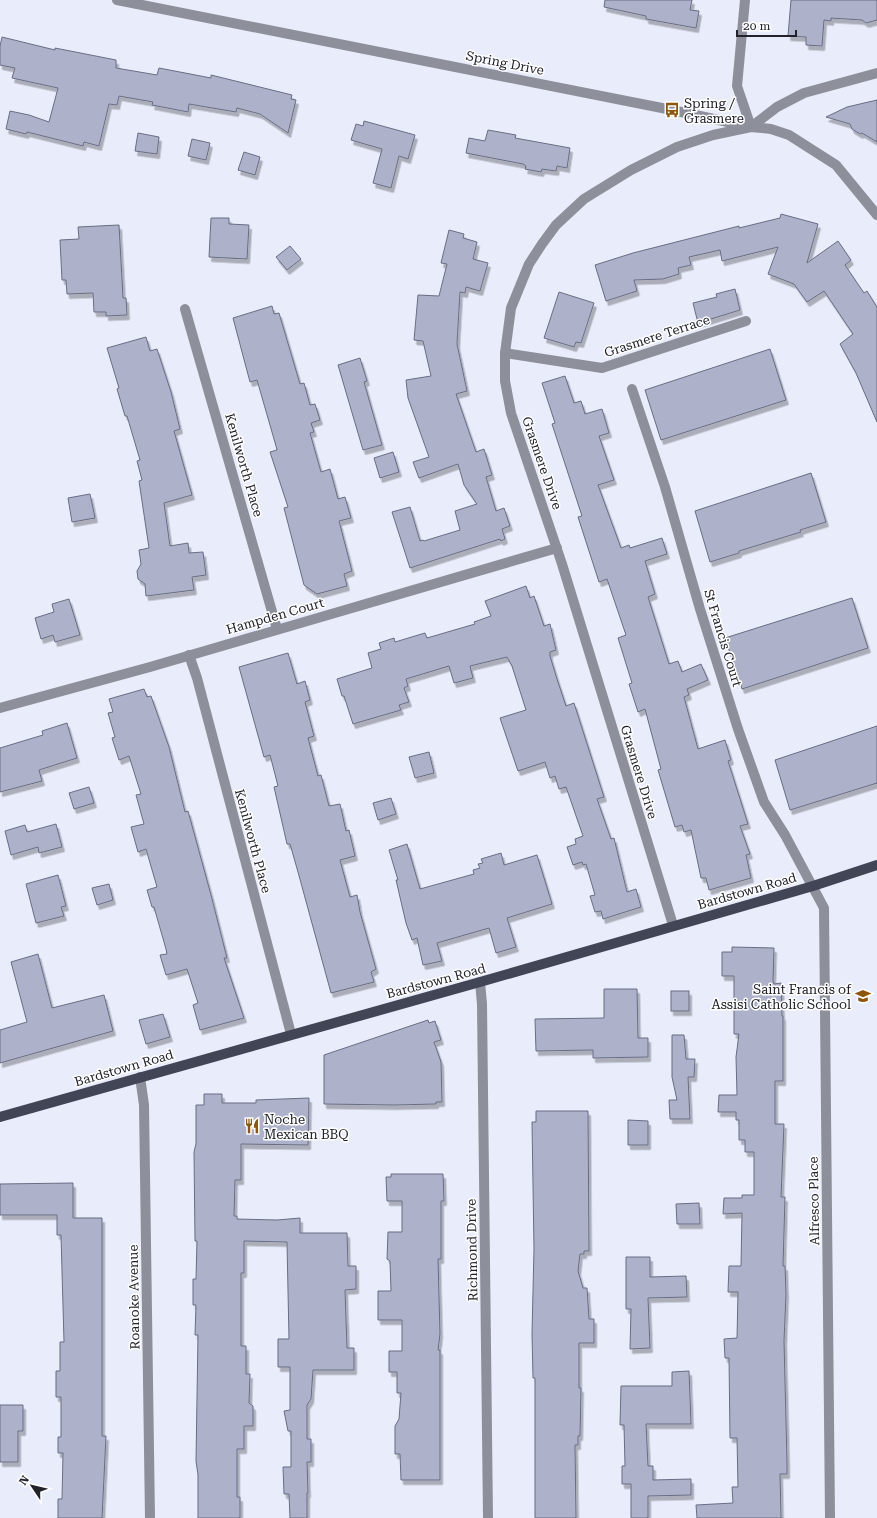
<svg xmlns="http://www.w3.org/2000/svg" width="877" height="1518" viewBox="0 0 877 1518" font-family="'Roboto Serif',serif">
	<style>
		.building { fill: #adb2ca; stroke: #696d83; filter: url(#shadow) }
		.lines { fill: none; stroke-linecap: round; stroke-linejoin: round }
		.street { stroke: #8d8f9a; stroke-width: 10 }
		.primary { stroke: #414556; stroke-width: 10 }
		.labels { text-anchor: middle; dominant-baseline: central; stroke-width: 3; stroke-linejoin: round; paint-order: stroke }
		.street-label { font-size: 13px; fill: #20212b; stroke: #fff }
		.poi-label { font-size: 13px; fill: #20212b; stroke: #fff; text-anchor: start }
	</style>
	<defs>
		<filter id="shadow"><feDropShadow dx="2.5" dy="4.5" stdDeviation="0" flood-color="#0004"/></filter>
	</defs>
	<rect width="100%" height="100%" fill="#e9ecfb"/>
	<!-- building -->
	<g class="building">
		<path d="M605 0H692L690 10 699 11 696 28 646 19V16L604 7Z"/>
		<path d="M791 0H877V20L866 23 862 20 831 18V21L824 20 822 46 806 45V37L788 36Z"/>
		<path d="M2 37 55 50V48L116 60V68L157 75 159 68 211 78V75L292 95 291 99 296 100 288 133 260 114 237 108 236 112 189 104 188 112 152 105 153 102 119 96 117 105 109 104 99 146 84 142 83 146 27 132 26 134 6 129 10 111 29 115 49 122 58 88 12 78 15 68 0 65V46Z"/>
		<path d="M877 100V142L862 133 860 134 852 129 850 124 826 117 847 107Z"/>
		<path d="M364 121 415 135 408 159 399 156 391 188 373 183 382 149 351 140 356 124 363 126Z"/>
		<path d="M488 130 516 135 515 138 570 148 567 168 557 166 556 171 542 169 541 172 525 169 526 166 523 164 466 153 469 138 485 141Z"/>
		<path d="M138 133 159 137 157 154 135 151Z"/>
		<path d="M192 139 210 143 206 160 188 156Z"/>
		<path d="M244 152 260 157 255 175 238 170Z"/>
		<path d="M781 214 818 224 807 263 838 241 851 260 845 265 864 293 867 291 877 307V422L856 373 840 344 853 334 824 291 807 302 794 284 768 274 778 247 722 261 720 250 689 257 691 265 678 268 679 274 663 279 634 280 637 291 606 301 595 265 633 253 739 226V228L780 218Z"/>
		<path d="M211 218H229V224L249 225 247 259 209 257Z"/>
		<path d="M119 225 123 298H126L127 315 106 316V312H94L93 293 67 294 66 280H62L60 240 79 239 78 227Z"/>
		<path d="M449 230 464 234 463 238 477 242 473 259 488 263 480 291 466 287 465 293 460 292 457 344 467 391 456 394 476 452 484 449 492 475 486 477 496 511 504 508 510 526 502 529 505 539 501 541 500 539 410 568 392 512 410 507 420 541 423 540 424 541 460 530 455 511 477 504 464 485 458 464 419 478 413 462 429 457 408 398 406 380 431 376 423 341 414 340 418 295 439 296 447 264 441 263Z"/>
		<path d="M290 246 301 259 287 270 276 257Z"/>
		<path d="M735 289 740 310 698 323 693 303 717 297 716 294Z"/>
		<path d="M559 292 594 303 581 343 576 342 574 347 544 338Z"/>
		<path d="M272 306 274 314 279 313 300 384 304 383 310 405 315 404 320 420 311 423 314 432 310 433 321 472 330 469 338 499 345 497 351 518 339 521 352 571 344 574 347 586 317 594 304 585 284 508 288 507 270 452 277 450 276 446 257 380 250 382 233 318Z"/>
		<path d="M146 337 150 351 157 349 171 392 180 429 174 431 192 495 164 503 170 546 188 543 189 553 203 552 206 575 192 577 194 590 146 596 145 584 138 579 137 571 141 564 139 550 149 548 139 481 142 480 137 461 140 460 127 416H125L117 389 119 388 107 348Z"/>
		<path d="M770 349 786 400 661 440 645 390Z"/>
		<path d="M360 358 367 381 364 382 382 445 363 450 338 365Z"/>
		<path d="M565 376 574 403 581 401 585 414 602 409 609 433 599 436 614 480 598 485 621 548 629 545 630 548 662 538 667 554 645 561 655 594 648 597 669 664 678 661 682 672 701 664 708 680 687 689 689 695 684 697 698 749 725 740 731 760 728 761 748 824 740 826 750 854 746 855 751 878 709 890 706 878H701L691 830 684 832 682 825 675 827 658 770 661 769 645 709 638 712 629 684 632 683 618 638 626 635 607 579 599 582 578 517 582 516 552 424 555 423 542 383Z"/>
		<path d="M393 452 399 472 380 478 374 458Z"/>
		<path d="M811 473 826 522 800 530 801 532 739 551V553L710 562 695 511Z"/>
		<path d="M90 494 95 518 72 522 68 498Z"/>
		<path d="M526 586 530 598 534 596 544 626 550 624 556 650 550 652V656L557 679 566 706 574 703 604 797 597 799 611 839 614 838 627 892 636 889 641 907 603 919 601 911 595 912 590 896 595 895 586 864 583 865 582 862 573 865 567 847 576 844 575 839 583 836 566 787 559 789 555 776 550 778 545 762 518 771 500 718 526 710 512 666 507 657 470 666 473 678 454 683 449 666 406 679 408 686 404 688 409 702 399 705 401 710 353 724 344 696H342L337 679 372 668 368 653 381 649 379 643 394 638 395 642 425 633 427 638 475 624 474 622 491 616 485 601Z"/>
		<path d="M852 598 868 648 742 689 725 638Z"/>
		<path d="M69 599 80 635 55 642 53 635 41 639 35 618 54 612 52 604Z"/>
		<path d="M288 653 297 684 305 681 310 700 305 702 314 736 308 738 318 776 321 775 329 806 340 804 346 831 349 830 355 856 340 860 350 897 357 895 360 912 376 969 371 972 374 982 331 993 298 872 290 844H287L274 787 278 786 270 755 264 757 239 667Z"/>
		<path d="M144 689 147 697 151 696 169 747 185 812 188 811 211 895 227 958H224L244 1018 200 1030 193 1005 198 1003 187 969 166 975 160 955 167 954 166 949 154 907H152L147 890 157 887 146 849 138 852 131 827 144 824 136 795 141 794 129 756 119 760 112 738 115 737 108 713 113 712 109 699Z"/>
		<path d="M67 723 77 758 39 770 42 781 0 792V748L43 735 42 731Z"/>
		<path d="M877 726V783L790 810 775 760Z"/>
		<path d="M429 752 434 773 415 778 409 757Z"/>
		<path d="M89 787 94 803 74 809 69 793Z"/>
		<path d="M391 798 396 814 378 820 373 803Z"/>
		<path d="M56 824 62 847 39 853 38 847 11 855 5 831 25 825 27 832Z"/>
		<path d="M407 844 420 889 474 874 473 870 480 868 478 864 483 863 481 859 501 853 504 865 537 855 552 904 507 918 516 947 496 953 489 928 437 943 442 961 423 965 417 938 412 940 406 923 396 880H398L389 850Z"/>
		<path d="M58 875 66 906 61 907 64 916 36 923 26 884Z"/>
		<path d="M109 884 113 900 97 905 92 888Z"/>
		<path d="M732 947 774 948 773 981 774 984 781 983 782 1016H783V1081H775V1124H784L781 1197H785L783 1266H785L786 1294 784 1341 787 1462V1474H780L781 1518H697L696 1505 733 1503 732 1487H738L737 1438H730L729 1358H725L724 1339 737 1338 738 1292H728L729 1266H741L742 1213 723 1214 724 1198H742V1195H754V1152H745V1140H739V1120H736V1112H718L719 1095H737L736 1057 739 1034H734V976H722V952H732Z"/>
		<path d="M38 954 52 1008 104 995 113 1031 0 1063V1030L27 1022 11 962Z"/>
		<path d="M604 989H637L638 1038H648V1057L593 1058V1050L536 1051 535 1019 604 1018Z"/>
		<rect x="671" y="991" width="18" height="20"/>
		<path d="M163 1014 170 1037 146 1044 139 1020Z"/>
		<path d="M428 1020 429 1023 435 1021 441 1040 434 1042 441 1062 442 1102H436V1104L394 1105 324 1104V1055Z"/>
		<path d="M672 1035H684L686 1059H695L694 1077H688L690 1119H670L669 1100H677L672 1077Z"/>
		<path d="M204 1094H222V1103H256V1100L309 1098 308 1145 241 1144V1180H235L234 1216H237V1219L277 1220 300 1218V1233H347L348 1266H356V1289L345 1290 347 1348H354V1370H313L311 1399 307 1405V1439H311V1462H307L308 1493H307V1518H290L289 1494H284L283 1467H291V1431H288L284 1411 290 1410V1367H278V1339H289L287 1242 244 1241V1273H241V1346H246V1374H250L249 1403 253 1406V1426H244V1449H237V1497H240V1518H198V1475L196 1461 198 1335H195L196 1305H193V1279H196L197 1241H195L194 1152 196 1144V1105H204Z"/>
		<path d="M536 1111H588L589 1251H584V1254H580L578 1271 583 1288H587L589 1319H594V1343H579V1388H581L580 1436H578V1445H575L576 1518H535V1378H533L532 1334 534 1249 532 1122H536Z"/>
		<path d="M628 1120 648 1121V1145H628Z"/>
		<path d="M391 1174H443L444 1201H441V1259H438L440 1334 438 1350H440V1480H401L400 1454H395V1426L399 1419 401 1393H397V1372H389V1351H402V1320H378V1291H391L390 1261 387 1259 388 1232H402V1201H387L386 1177H391Z"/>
		<path d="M73 1183V1218H102V1436H106L102 1518H58V1499H62L63 1453H58V1437H61V1397H56V1371H60V1342H64L61 1235H57V1215H0V1184Z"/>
		<path d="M699 1203 700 1224H677L676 1204Z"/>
		<path d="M626 1257H650V1277L686 1276 687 1297 648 1298 650 1348 630 1349 631 1309H626Z"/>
		<path d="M689 1371 691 1424H646L648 1466H653V1480L691 1479V1495L648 1496V1518H631V1484H622V1466H625L624 1425H620L621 1386H672V1372Z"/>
		<path d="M0 1405H23V1431H18V1462H0Z"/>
	</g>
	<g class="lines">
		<!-- street -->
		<g class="street">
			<path d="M117 0 672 110 751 127 777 107 804 93 877 73"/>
			<path d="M745 0 737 86 751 127"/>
			<path d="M185 309 277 629"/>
			<path d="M505 353 602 368 746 321"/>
			<path d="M632 389 665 487 700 609 738 729 764 802 785 835 824 908 830 1518"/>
			<path d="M189 655 197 678 291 1034"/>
			<path d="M0 708 150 667 557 548"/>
			<path d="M673 925 562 564 511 413 505 381V353L511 308 529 264 542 244 556 225 584 199 631 170 677 147 713 135 751 127 771 129 789 135 836 165 877 215"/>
			<path d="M480 982 482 1004 488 1518"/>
			<path d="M140 1077 144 1105 150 1518"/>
		</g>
		<!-- primary -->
		<path class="primary" d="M0 1117 480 982 813 886 877 865"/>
	</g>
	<!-- icons -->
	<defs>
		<g id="bus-bare" transform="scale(1.2)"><path d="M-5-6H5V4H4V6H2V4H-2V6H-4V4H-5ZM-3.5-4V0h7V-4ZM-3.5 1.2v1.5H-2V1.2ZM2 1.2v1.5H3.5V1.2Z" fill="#8d5609" stroke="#fff" stroke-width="2.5" paint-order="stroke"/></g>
		<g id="school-bare" transform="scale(1.2)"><path d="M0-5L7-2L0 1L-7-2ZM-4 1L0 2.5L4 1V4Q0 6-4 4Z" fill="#8d5609" stroke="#fff" stroke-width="2.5" paint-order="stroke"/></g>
		<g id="restaurant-bare" transform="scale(1.2)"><path d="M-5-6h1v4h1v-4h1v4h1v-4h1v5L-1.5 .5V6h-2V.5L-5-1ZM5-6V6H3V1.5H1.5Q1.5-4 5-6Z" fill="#8d5609" stroke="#fff" stroke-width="2.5" paint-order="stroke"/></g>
	</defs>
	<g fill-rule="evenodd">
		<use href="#bus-bare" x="672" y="110"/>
		<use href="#school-bare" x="863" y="996"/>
		<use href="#restaurant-bare" x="252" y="1126"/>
	</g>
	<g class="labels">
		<!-- street labels -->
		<g class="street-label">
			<text transform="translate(505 63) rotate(11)">Spring Drive</text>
			<text transform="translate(657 336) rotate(-18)">Grasmere Terrace</text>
			<text transform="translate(542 463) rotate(71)">Grasmere Drive</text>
			<text transform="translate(244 465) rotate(74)">Kenilworth Place</text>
			<text transform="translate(275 616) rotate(-16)">Hampden Court</text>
			<text transform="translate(723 638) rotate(73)">St Francis Court</text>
			<text transform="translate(639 772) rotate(73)">Grasmere Drive</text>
			<text transform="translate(253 841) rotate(75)">Kenilworth Place</text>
			<text transform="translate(747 891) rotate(-16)">Bardstown Road</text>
			<text transform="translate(436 981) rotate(-15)">Bardstown Road</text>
			<text transform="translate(124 1068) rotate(-16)">Bardstown Road</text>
			<text transform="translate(814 1201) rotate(-91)">Alfresco Place</text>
			<text transform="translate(472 1250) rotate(-91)">Richmond Drive</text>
			<text transform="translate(134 1297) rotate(-91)">Roanoke Avenue</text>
		</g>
		<!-- poi labels -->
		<g class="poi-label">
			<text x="684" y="103">Spring /<tspan x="684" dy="15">Grasmere</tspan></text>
			<text x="851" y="989" text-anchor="end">Saint Francis of<tspan x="851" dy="15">Assisi Catholic School</tspan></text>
			<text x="264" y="1119">Noche<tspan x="264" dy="15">Mexican BBQ</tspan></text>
		</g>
	</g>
	<!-- north arrow -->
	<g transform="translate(32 1486) rotate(305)" stroke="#ffffff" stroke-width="3" paint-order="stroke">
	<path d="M0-3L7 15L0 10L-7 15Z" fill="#20212b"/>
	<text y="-6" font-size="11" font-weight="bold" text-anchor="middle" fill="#20212b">N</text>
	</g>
	<!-- scale -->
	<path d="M737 30v6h59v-6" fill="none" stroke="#20212b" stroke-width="2"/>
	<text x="743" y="30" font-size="12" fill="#20212b" stroke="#ffffff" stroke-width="3" paint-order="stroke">20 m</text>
</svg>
